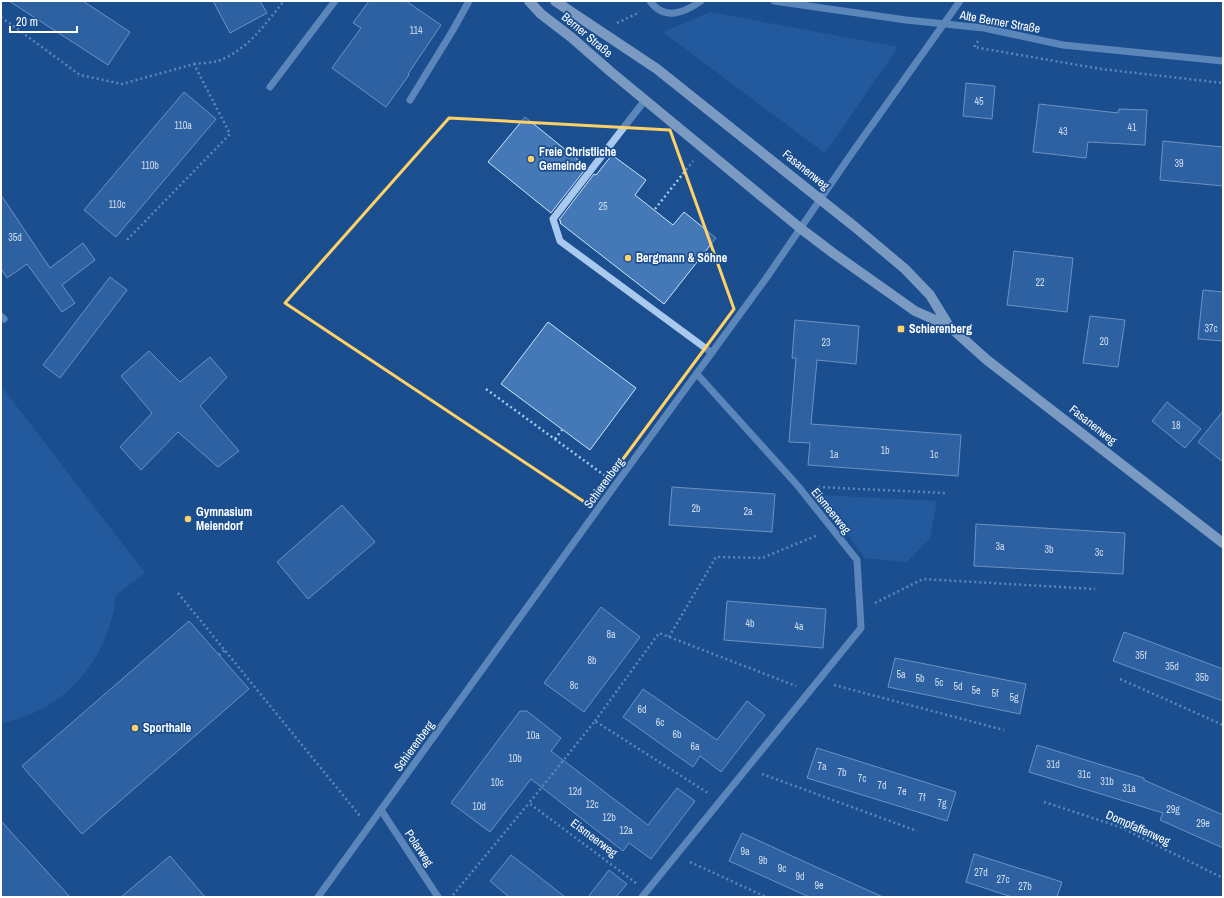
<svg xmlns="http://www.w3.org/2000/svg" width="1224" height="898" viewBox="0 0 1224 898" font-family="'Archivo Narrow',sans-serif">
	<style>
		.green { fill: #2e69ad }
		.building { fill: #4478b7; stroke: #cfe3fa }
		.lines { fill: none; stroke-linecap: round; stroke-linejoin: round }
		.path { stroke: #a9c9ee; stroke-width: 2.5; stroke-dasharray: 2 3; stroke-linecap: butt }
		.minor { stroke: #a9c9ee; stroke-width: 7 }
		.major { stroke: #f0f6ff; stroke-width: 10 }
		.marked { fill: none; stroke: #ffd166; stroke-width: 3; stroke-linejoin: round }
		.poi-dot { fill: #ffd166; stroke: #1b4f8f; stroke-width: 1.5 }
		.labels { text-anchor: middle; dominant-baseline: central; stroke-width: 3.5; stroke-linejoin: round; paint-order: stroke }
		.number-label { font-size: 10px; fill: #d0dded }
		.street-label { font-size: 12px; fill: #fff; stroke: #1b4f8f }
		.poi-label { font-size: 12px; font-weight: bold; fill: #fff; stroke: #1b4f8f; text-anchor: start }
	</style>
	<rect width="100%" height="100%" fill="#1b4f8f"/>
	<!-- green -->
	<g class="green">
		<path d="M710 12 898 47 825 153 663 32Z"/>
		<path d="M1 386 145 573 116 595C109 659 66 711 1 723Z"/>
		<path d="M818 495 937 501 930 538 907 562 865 558Z"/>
	</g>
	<!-- building -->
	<g class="building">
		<path d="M9 1H83L130 32 108 65Z"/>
		<path d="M213 1H260L267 13 230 33Z"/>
		<path d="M369 1H406L441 25 408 74 409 75 386 107 332 68 361 28 353 23Z"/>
		<path d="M966 83 995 86 992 119 963 116Z"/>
		<path d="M184 92 216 119 116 237 84 210Z"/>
		<path d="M1039 104 1118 113 1119 109 1147 110 1145 145 1088 142 1086 158 1033 152Z"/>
		<path d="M525 117 587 167 551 213 488 162Z"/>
		<path d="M1163 141 1223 147V186L1160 180Z"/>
		<path d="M612 155 646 180 635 195 673 225 684 212 716 238 664 304 560 223 561 221 559 220 594 174 596 175Z"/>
		<path d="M1 195 50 268 83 243 95 260 62 285 75 303 62 312 27 264 7 278 1 269Z"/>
		<path d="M1014 251 1073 258 1067 312 1007 305Z"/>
		<path d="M110 277 127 290 60 378 43 365Z"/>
		<path d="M1203 290 1223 292V341L1198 339Z"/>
		<path d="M1090 316 1125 320 1118 367 1083 363Z"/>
		<path d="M795 320 859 326 856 364 817 360 811 424 961 435 958 476 808 465 810 443 789 442 796 358H792Z"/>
		<path d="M548 322 636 388 590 450 501 384Z"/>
		<path d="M149 351 180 382 210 357 227 377 200 406 239 451 218 467 178 432 141 470 120 447 152 413 121 376Z"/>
		<path d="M1167 402 1201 429 1185 448 1152 421Z"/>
		<path d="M1223 411V462L1198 442Z"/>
		<path d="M672 487 775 494 772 532 669 525Z"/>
		<path d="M342 505 375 542 308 599 277 562Z"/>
		<path d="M976 524 1125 533 1123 574 974 566Z"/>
		<path d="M727 601 826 609 823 648 724 640Z"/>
		<path d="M601 607 640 637 584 712 544 683Z"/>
		<path d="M189 621 249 689 82 834 22 766Z"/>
		<path d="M1124 632 1223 669V701L1113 661Z"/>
		<path d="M895 658 1026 684 1020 714 888 687Z"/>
		<path d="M643 689 717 740 747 701 765 715 721 772 700 756 693 767 623 717Z"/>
		<path d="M520 711H527L561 738 551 751 648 825 677 788 695 801 651 859 629 843 623 851 531 779 490 832 451 803Z"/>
		<path d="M1037 745 1144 778V780L1223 815V848L1160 820 1163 813 1029 772Z"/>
		<path d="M817 748 956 792 947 821 807 778Z"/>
		<path d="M1 821 70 897H1Z"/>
		<path d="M742 833 816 867 883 897H809L765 877 729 861Z"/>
		<path d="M974 854 1062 882 1057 897H1012L966 882Z"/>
		<path d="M511 855 537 875 565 897H509L490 881Z"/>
		<path d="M170 856 205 897H121Z"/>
		<path d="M609 870 627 884 616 897H588Z"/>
	</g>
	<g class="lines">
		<!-- path -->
		<g class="path">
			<path d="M1 17 80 75 122 84 194 64 230 134 125 242"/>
			<path d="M617 23 636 14 639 11"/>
			<path d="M978 41 974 47 1101 69 1223 83"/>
			<path d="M194 64C201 63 211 63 218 61 248 50 265 24 284 1"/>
			<path d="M655 209 693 161"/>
			<path d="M486 389 604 475"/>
			<path d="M555 439 562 430"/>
			<path d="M818 487 945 493"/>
			<path d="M178 593 360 816"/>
			<path d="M875 603 923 579 1095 589"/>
			<path d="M669 637 716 557 762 558 818 535"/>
			<path d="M219 655 225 650"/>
			<path d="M1120 679 1223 725"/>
			<path d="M834 685 1004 730"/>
			<path d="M595 721 659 633 796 686"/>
			<path d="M762 774 917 831"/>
			<path d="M1044 802 1120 827 1223 878"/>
			<path d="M690 862 766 897"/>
			<path d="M636 883 529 803 595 721 708 793"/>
			<path d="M453 895 529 803"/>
		</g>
		<!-- minor -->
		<g class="minor">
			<path d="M650 1C664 21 684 13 701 1"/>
			<path d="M774 1 906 20 984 28 1063 45 1223 61"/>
			<path d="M270 87 335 1"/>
			<path d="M410 100 453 30 469 1"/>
			<path d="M645 100 553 219 560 241 712 353"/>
			<path d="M1 316 4 319"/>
			<path d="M381 810 438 897"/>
			<path d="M318 897 616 484 767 277 852 153 960 1"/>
			<path d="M642 897 861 628 857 560 798 486 697 374"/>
		</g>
		<!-- major -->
		<g class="major">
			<path d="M529 1 541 14 571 37 611 72 800 228 833 253 915 311 949 326 987 360 1223 543"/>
			<path d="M555 1 657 69 855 227 905 269 930 295 949 326"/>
		</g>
	</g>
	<!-- marked area -->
	<path d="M0 0H1224V898H0ZM449 118 670 130 734 309 589 505 285 303Z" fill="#1b4f8f" fill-opacity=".55" fill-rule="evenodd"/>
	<path class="marked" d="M449 118 670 130 734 309 589 505 285 303Z"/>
	<!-- markers -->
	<g class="poi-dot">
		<circle cx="531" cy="159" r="4"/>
		<circle cx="628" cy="258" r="4"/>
		<rect x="897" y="325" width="8" height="8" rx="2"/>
		<circle cx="188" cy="519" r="4"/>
		<circle cx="135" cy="728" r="4"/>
	</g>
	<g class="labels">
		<!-- number labels -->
		<g class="number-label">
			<text x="416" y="30">114</text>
			<text x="979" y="101">45</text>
			<text x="183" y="125">110a</text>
			<text x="1132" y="127">41</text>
			<text x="1063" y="131">43</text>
			<text x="1179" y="163">39</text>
			<text x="150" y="165">110b</text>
			<text x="117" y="204">110c</text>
			<text x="603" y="206">25</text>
			<text x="15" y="237">35d</text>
			<text x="1040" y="282">22</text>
			<text x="1211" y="328">37c</text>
			<text x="1104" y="341">20</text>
			<text x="826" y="342">23</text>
			<text x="1176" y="425">18</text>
			<text x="885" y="450">1b</text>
			<text x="834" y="454">1a</text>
			<text x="934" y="454">1c</text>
			<text x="696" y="508">2b</text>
			<text x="748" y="511">2a</text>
			<text x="1000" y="546">3a</text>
			<text x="1049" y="549">3b</text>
			<text x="1099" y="552">3c</text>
			<text x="750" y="623">4b</text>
			<text x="799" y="626">4a</text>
			<text x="611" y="634">8a</text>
			<text x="1141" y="655">35f</text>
			<text x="592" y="660">8b</text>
			<text x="1172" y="666">35d</text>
			<text x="901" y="674">5a</text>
			<text x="1202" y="677">35b</text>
			<text x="920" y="678">5b</text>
			<text x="939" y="682">5c</text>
			<text x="574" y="685">8c</text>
			<text x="958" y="686">5d</text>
			<text x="976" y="690">5e</text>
			<text x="995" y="693">5f</text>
			<text x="1014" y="697">5g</text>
			<text x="642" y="709">6d</text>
			<text x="660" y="722">6c</text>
			<text x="677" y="734">6b</text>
			<text x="533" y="735">10a</text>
			<text x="695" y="746">6a</text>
			<text x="515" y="758">10b</text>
			<text x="1053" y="764">31d</text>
			<text x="822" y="766">7a</text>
			<text x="842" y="772">7b</text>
			<text x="1084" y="774">31c</text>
			<text x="862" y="778">7c</text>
			<text x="1107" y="781">31b</text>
			<text x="497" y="782">10c</text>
			<text x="882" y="785">7d</text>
			<text x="1129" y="788">31a</text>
			<text x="575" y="791">12d</text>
			<text x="902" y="791">7e</text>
			<text x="922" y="797">7f</text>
			<text x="942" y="803">7g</text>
			<text x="592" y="804">12c</text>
			<text x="479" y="806">10d</text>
			<text x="1173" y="809">29g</text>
			<text x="609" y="817">12b</text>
			<text x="1203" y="823">29e</text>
			<text x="626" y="830">12a</text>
			<text x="745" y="851">9a</text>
			<text x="763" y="860">9b</text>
			<text x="782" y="868">9c</text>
			<text x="981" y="872">27d</text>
			<text x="800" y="876">9d</text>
			<text x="1003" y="879">27c</text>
			<text x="819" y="885">9e</text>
			<text x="1025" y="886">27b</text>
		</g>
		<!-- street labels -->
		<g class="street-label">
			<text transform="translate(1000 22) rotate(10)">Alte Berner Straße</text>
			<text transform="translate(587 35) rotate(40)">Berner Straße</text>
			<text transform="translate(806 170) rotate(39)">Fasanenweg</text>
			<text transform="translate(1093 425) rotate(38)">Fasanenweg</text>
			<text transform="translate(604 483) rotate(-54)">Schierenberg</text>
			<text transform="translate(831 511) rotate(51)">Eismeerweg</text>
			<text transform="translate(414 746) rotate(-54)">Schierenberg</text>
			<text transform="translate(1138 828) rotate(24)">Dompfaffenweg</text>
			<text transform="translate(594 838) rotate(37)">Eismeerweg</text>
			<text transform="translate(419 848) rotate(56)">Polarweg</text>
		</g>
		<!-- poi labels -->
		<g class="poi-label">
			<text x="539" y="152">Freie Christliche<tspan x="539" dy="14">Gemeinde</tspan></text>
			<text x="636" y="258">Bergmann &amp; Söhne</text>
			<text x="909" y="329">Schierenberg</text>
			<text x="196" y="512">Gymnasium<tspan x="196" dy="14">Meiendorf</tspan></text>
			<text x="143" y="728">Sporthalle</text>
		</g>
	</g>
	<!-- border -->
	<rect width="1224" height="898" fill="none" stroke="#ffffff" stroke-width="4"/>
	<!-- scale -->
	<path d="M10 26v6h67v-6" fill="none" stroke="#ffffff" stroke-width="2"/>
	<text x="16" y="26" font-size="12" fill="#ffffff" stroke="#1b4f8f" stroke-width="3" paint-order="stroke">20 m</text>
</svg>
